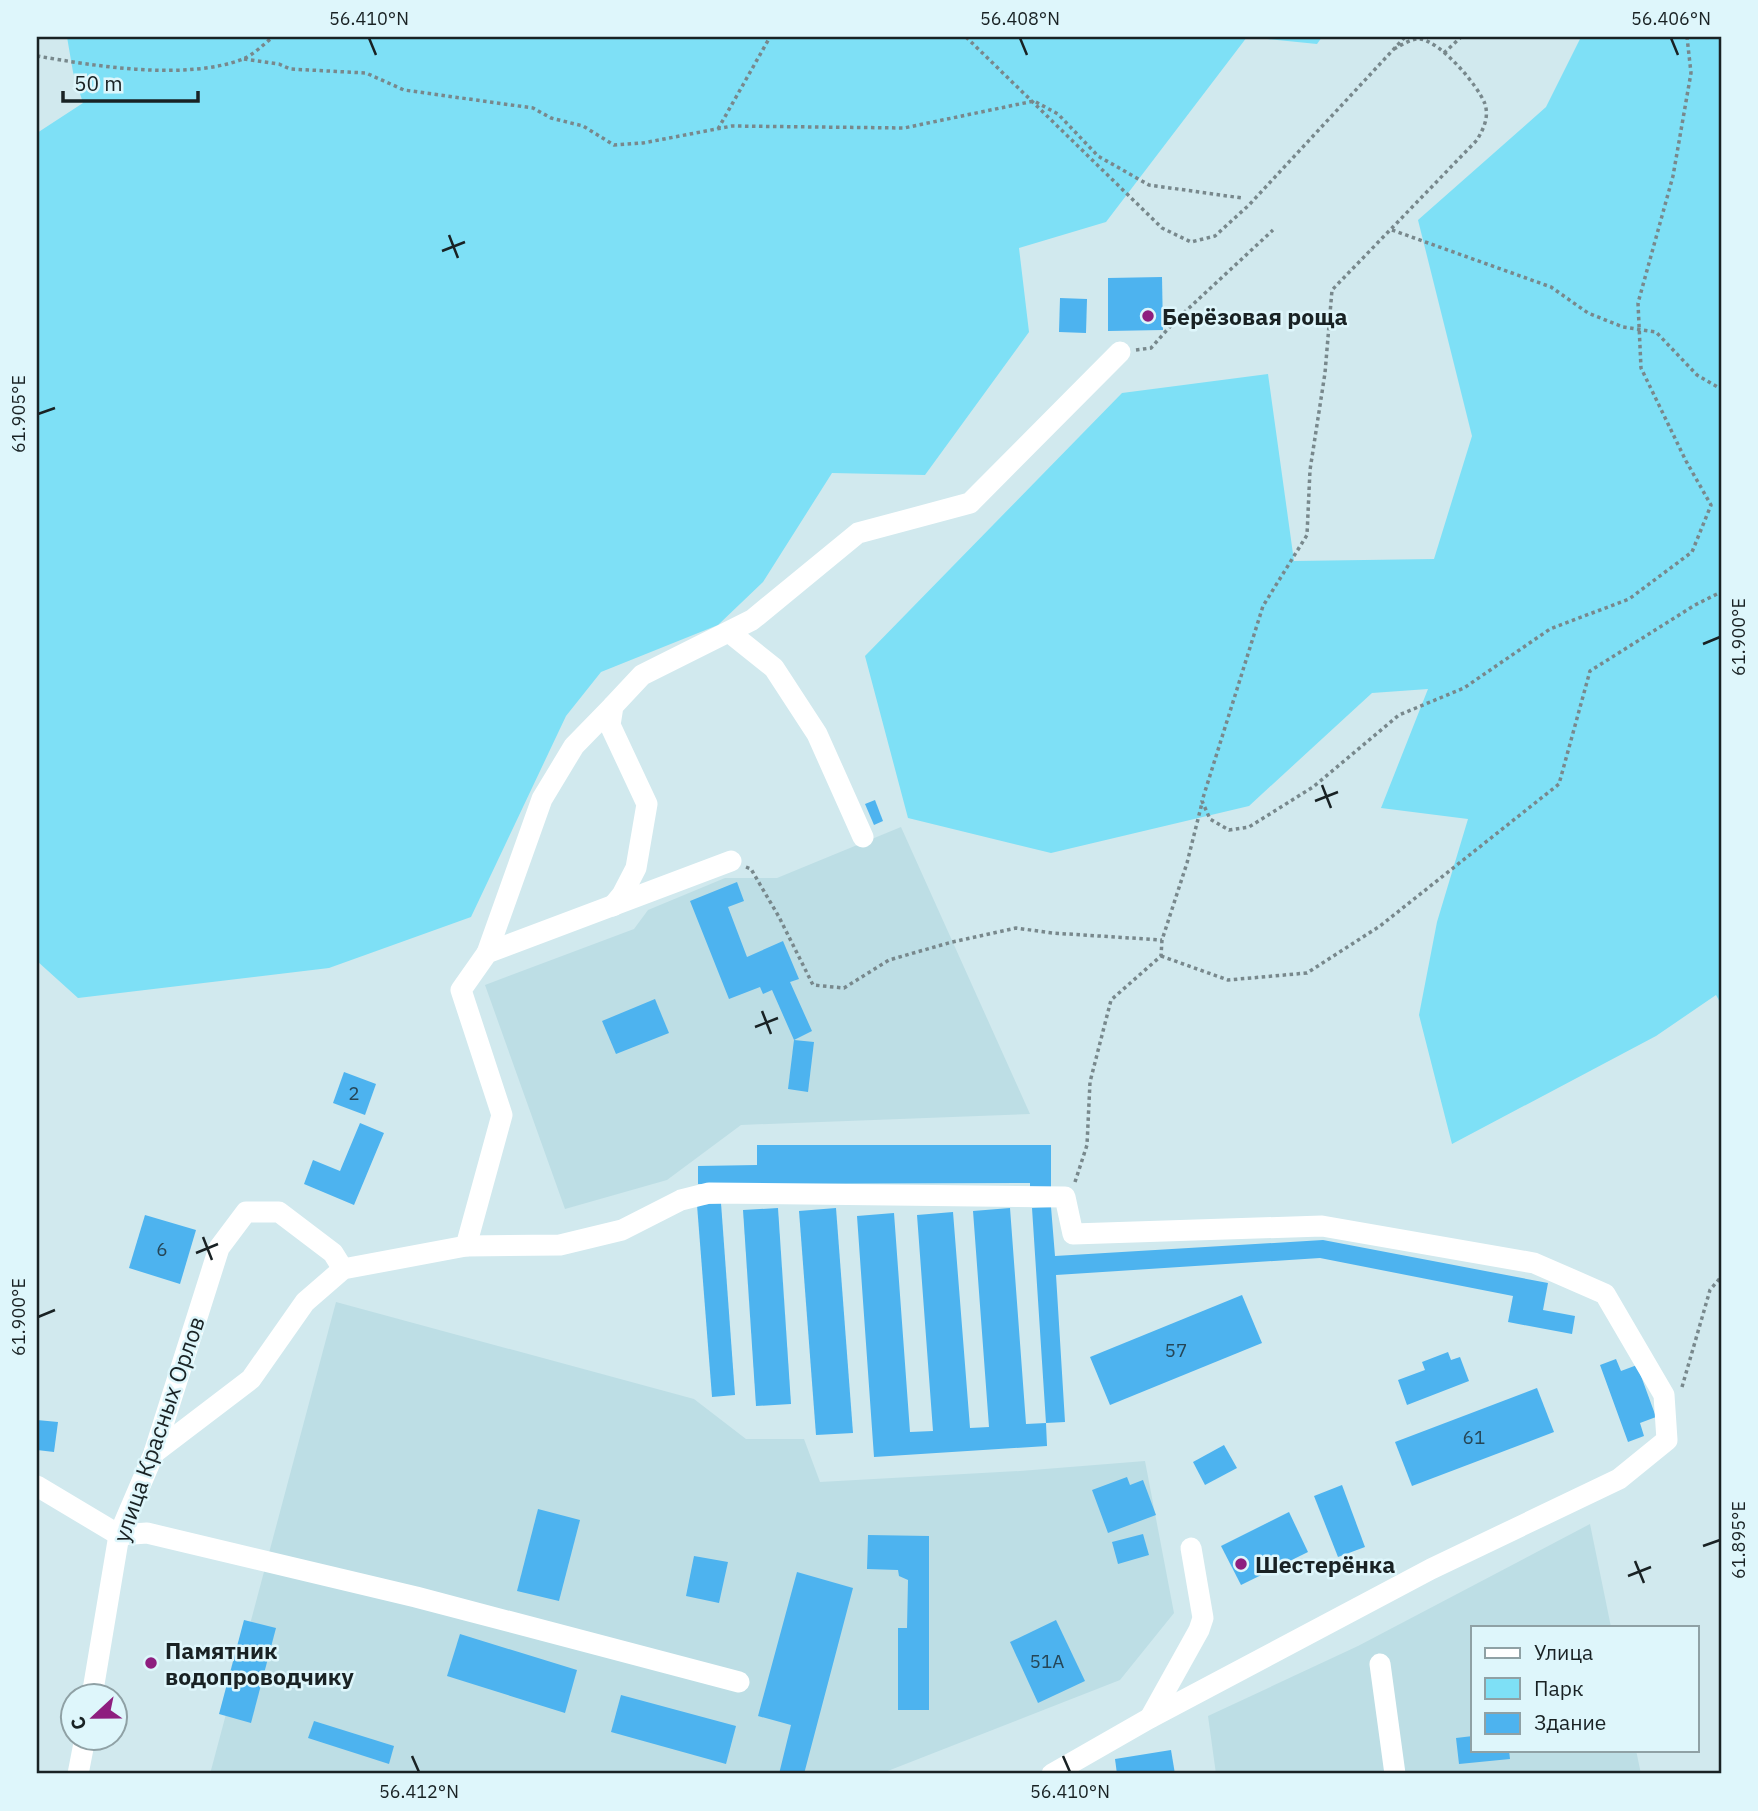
<svg xmlns="http://www.w3.org/2000/svg" width="1758" height="1811" viewBox="0 0 1758 1811" font-family="'IBM Plex Sans',sans-serif">
	<style>
		.built { fill: #bddee5 }
		.green { fill: #7ee0f6 }
		.building { fill: #4db3ef }
		.lines { fill: none; stroke-linecap: round; stroke-linejoin: round }
		.path { stroke: #78888c; stroke-width: 3.5; stroke-dasharray: 3.5 3.5; stroke-linecap: butt }
		.minor { stroke: #fff; stroke-width: 21 }
		.ticks { fill: none; stroke: #192224; stroke-width: 2.5 }
		.poi-dot { fill: #8e1e7f; stroke: #def6fb; stroke-width: 2.5 }
		.labels { text-anchor: middle; dominant-baseline: central; stroke-width: 5; stroke-linejoin: round; paint-order: stroke }
		.number-label { font-size: 19px; fill: #264657 }
		.poi-label { font-size: 23px; font-weight: bold; fill: #192224; stroke: #def6fb; text-anchor: start }
		.street-label { font-size: 23px; fill: #192224; stroke: #def6fb }
		.neatline { fill: none; stroke: #192224; stroke-width: 2.5 }
		.ticks-label { font-size: 18px; text-anchor: middle; fill: #192224 }
	</style>
	<rect width="100%" height="100%" fill="#d1e9ee"/>
	<!-- built -->
	<g class="built">
		<path d="M901 827 1030 1114 741 1125 667 1180 565 1209 485 985 634 929 648 910 725 878H777Z"/>
		<path d="M336 1302 694 1399 746 1439H804L820 1482 1020 1471 1145 1461 1174 1613 1120 1680 880 1774H210Z"/>
		<path d="M1590 1524 1611 1627H1473V1750H1636L1641 1774H1216L1208 1716 1358 1646Z"/>
	</g>
	<!-- green -->
	<g class="green">
		<path d="M67 37H1322L1317 44 1247 37 1106 222 1019 248 1029 332 925 475 832 473 763 582 718 625 601 672 566 716 471 917 329 968 78 998 37 961V133L83 103 73 72Z"/>
		<path d="M1581 37H1721V1004L1716 995 1656 1036 1452 1144 1419 1015 1437 922 1468 819 1381 808 1428 689 1372 693 1249 806 1051 853 908 818 865 656 1122 393 1268 374 1294 561 1434 559 1472 436 1418 220 1546 107Z"/>
	</g>
	<!-- building -->
	<g class="building">
		<path d="M1162 277 1163 330 1108 331V278Z"/>
		<path d="M1060 298 1087 299 1086 333 1059 332Z"/>
		<path d="M875 800 883 821 874 825 865 804Z"/>
		<path d="M737 882 744 901 728 907 747 957 783 941 799 979 790 982 812 1031 794 1040 772 990 763 994 760 987 729 999 690 901Z"/>
		<path d="M655 999 669 1033 616 1054 602 1021Z"/>
		<path d="M794 1040 814 1042 808 1092 788 1089Z"/>
		<path d="M344 1072 376 1084 365 1115 333 1103Z"/>
		<path d="M360 1123 384 1133 354 1205 304 1184 313 1160 340 1171Z"/>
		<path d="M757 1145H1051V1191H1030V1183L698 1184V1166L757 1165Z"/>
		<path d="M721 1203 735 1395 712 1397 697 1205Z"/>
		<path d="M1051 1207 1055 1256 1323 1240 1548 1283 1543 1310 1575 1316 1572 1334 1508 1322 1513 1296 1320 1258 1056 1275 1065 1422 1046 1423 1032 1208Z"/>
		<path d="M778 1208 791 1404 756 1406 743 1210Z"/>
		<path d="M836 1208 853 1433 816 1435 799 1211Z"/>
		<path d="M1010 1208 1026 1424 1046 1423 1047 1446 874 1457 857 1216 894 1213 910 1432 933 1431 917 1215 953 1212 970 1428 989 1427 973 1211Z"/>
		<path d="M145 1215 196 1230 180 1284 129 1268Z"/>
		<path d="M1242 1295 1262 1343 1110 1405 1090 1357Z"/>
		<path d="M1448 1352 1451 1360 1460 1357 1469 1381 1407 1405 1398 1380 1425 1370 1422 1362Z"/>
		<path d="M1616 1359 1621 1371 1637 1365 1656 1417 1640 1423 1644 1436 1628 1442 1600 1365Z"/>
		<path d="M1537 1388 1554 1432 1412 1486 1395 1442Z"/>
		<path d="M37 1420 58 1422 54 1452 37 1450Z"/>
		<path d="M1224 1445 1237 1468 1205 1485 1193 1462Z"/>
		<path d="M1127 1477 1130 1485 1143 1480 1156 1515 1108 1533 1092 1490Z"/>
		<path d="M1342 1485 1365 1547 1338 1557 1314 1496Z"/>
		<path d="M538 1509 580 1520 559 1601 517 1591Z"/>
		<path d="M1289 1512 1308 1552 1241 1585 1221 1546Z"/>
		<path d="M1143 1534 1149 1555 1118 1564 1112 1542Z"/>
		<path d="M868 1535 929 1536V1710H898V1628H907L908 1580 899 1576 898 1570 867 1569Z"/>
		<path d="M694 1556 728 1562 719 1603 686 1596Z"/>
		<path d="M797 1572 853 1588 804 1774H779L791 1725 758 1716Z"/>
		<path d="M244 1620 276 1628 251 1723 219 1714Z"/>
		<path d="M1056 1620 1085 1681 1038 1703 1010 1642Z"/>
		<path d="M460 1634 577 1670 565 1713 447 1676Z"/>
		<path d="M621 1695 736 1726 726 1764 611 1732Z"/>
		<path d="M314 1721 394 1746 389 1764 308 1738Z"/>
		<path d="M1473 1736V1750H1509L1510 1759 1459 1764 1456 1738Z"/>
		<path d="M1171 1750 1175 1774H1117L1115 1759Z"/>
	</g>
	<g class="lines">
		<!-- path -->
		<g class="path">
			<path d="M966 37 1162 228 1191 242 1215 236 1249 205 1405 37"/>
			<path d="M1394 49C1402 45 1412 38 1420 39 1440 41 1478 85 1485 104 1489 117 1484 128 1477 140L1332 290 1325 373 1310 470 1307 535 1263 606 1202 801 1210 819 1229 830 1249 827 1313 787 1399 715 1464 688 1550 629 1629 599 1692 552 1711 505 1686 461 1641 368 1638 303 1673 176 1691 73 1687 37"/>
			<path d="M1444 53 1461 37"/>
			<path d="M37 56C95 66 186 81 243 59 253 55 264 44 273 37"/>
			<path d="M244 59 279 64 290 69 366 73 404 90 533 108 551 118 583 126 614 145 643 143 732 126 904 128 1034 101 1058 114 1098 156 1149 185 1242 198"/>
			<path d="M718 129 770 37"/>
			<path d="M1392 230 1551 287 1588 313 1623 327 1656 332 1697 375 1721 389"/>
			<path d="M1136 350 1151 348 1175 321 1273 230"/>
			<path d="M746 867 751 869 779 917 813 985 844 988 889 960 952 942 1016 928 1052 933 1162 940"/>
			<path d="M1161 956 1228 980 1307 973 1380 926 1559 784 1590 671 1695 605 1721 592"/>
			<path d="M1075 1182 1087 1145 1090 1082 1111 1000 1161 956 1162 940 1187 863 1202 803"/>
			<path d="M1682 1387 1710 1290 1721 1277"/>
		</g>
		<!-- minor -->
		<g class="minor">
			<path d="M729 632 774 668 817 734 863 837"/>
			<path d="M613 906 622 895 636 868 647 804 610 725 613 706 642 675 752 620 858 533 970 503 1120 352"/>
			<path d="M487 953 542 799 574 746 613 706"/>
			<path d="M466 1246 502 1115 461 990 487 953 731 861"/>
			<path d="M154 1453 251 1379 305 1302 343 1269 466 1246 560 1245 622 1230 681 1200 709 1193 1065 1197 1073 1234 1322 1226 1534 1263 1605 1294 1664 1395 1667 1440 1619 1479 1431 1569 1150 1718 1052 1774"/>
			<path d="M37 1486 119 1535 147 1533 416 1597 739 1682"/>
			<path d="M1380 1664 1395 1774"/>
			<path d="M92 1696 119 1535 154 1453 219 1248 246 1212H279L333 1253 343 1269"/>
			<path d="M1150 1718 1199 1630 1203 1618 1191 1548"/>
			<path d="M78 1774 85 1738"/>
		</g>
	</g>
	<!-- ticks -->
	<path class="ticks" d="M369 38 376 55M1020 38 1027 55M1671 38 1678 55M449 235 458 258M442 251 465 242M38 414 55 408M1703 644 1720 637M1322 785 1331 808M1315 801 1338 792M762 1011 771 1034M755 1027 778 1018M203 1237 212 1260M196 1253 218 1244M38 1317 55 1310M1703 1546 1720 1540M1635 1561 1644 1583M1628 1576 1651 1567M412 1756 419 1772M1063 1756 1070 1772"/>
	<!-- markers -->
	<g class="poi-dot">
		<circle cx="1148" cy="316" r="7"/>
		<circle cx="1241" cy="1564" r="7"/>
		<circle cx="151" cy="1663" r="7"/>
	</g>
	<g class="labels">
		<!-- number labels -->
		<g class="number-label">
			<text x="354" y="1093">2</text>
			<text x="162" y="1249">6</text>
			<text x="1176" y="1350">57</text>
			<text x="1474" y="1437">61</text>
			<text x="1047" y="1661">51А</text>
		</g>
		<!-- poi labels -->
		<g class="poi-label">
			<text x="1162" y="316">Берёзовая роща</text>
			<text x="1255" y="1564">Шестерёнка</text>
			<text x="165" y="1650">Памятник<tspan x="165" dy="26">водопроводчику</tspan></text>
		</g>
		<!-- street labels -->
		<g class="street-label">
			<text transform="translate(158 1429) rotate(-71)">улица Красных Орлов</text>
		</g>
	</g>
	<!-- border -->
	<rect width="1758" height="1811" fill="none" stroke="#def6fb" stroke-width="77"/>
	<!-- legend -->
	<rect x="1471" y="1626" width="228" height="126" fill="#def6fb" stroke="#8fa1a5" stroke-width="2"/>
	<rect x="1485" y="1648" width="35" height="10" fill="#ffffff" stroke="#8fa1a5" stroke-width="2"/>
	<text x="1534" y="1660" font-size="21" fill="#192224">Улица</text>
	<rect x="1485" y="1678" width="35" height="21" fill="#7ee0f6" stroke="#8fa1a5" stroke-width="2"/>
	<text x="1534" y="1696" font-size="21" fill="#192224">Парк</text>
	<rect x="1485" y="1713" width="35" height="21" fill="#4db3ef" stroke="#8fa1a5" stroke-width="2"/>
	<text x="1534" y="1730" font-size="21" fill="#192224">Здание</text>
	<!-- north arrow -->
	<g transform="translate(94 1717) rotate(248)"><circle r="33" fill="#def6fb" stroke="#8fa1a5" stroke-width="2"/>
	<path d="M0-5L12 26L0 18L-12 26Z" fill="#8e1e7f"/>
	<text y="-10" font-size="19" font-weight="bold" text-anchor="middle" fill="#192224">С</text>
	</g>
	<!-- scale -->
	<path d="M63 91v10h135v-10" fill="none" stroke="#192224" stroke-width="3.5"/>
	<text x="74" y="91" font-size="21" fill="#192224" stroke="#def6fb" stroke-width="5" paint-order="stroke">50 m</text>
	<rect x="38" y="38" width="1682" height="1734" class="neatline"/>
	<g class="ticks-label">
		<text x="369" y="25">56.410°N</text>
		<text x="1020" y="25">56.408°N</text>
		<text x="1671" y="25">56.406°N</text>
		<text transform="translate(19 414) rotate(-90)" y="6">61.905°E</text>
		<text transform="translate(1739 637) rotate(-90)" y="6">61.900°E</text>
		<text transform="translate(19 1317) rotate(-90)" y="6">61.900°E</text>
		<text transform="translate(1739 1540) rotate(-90)" y="6">61.895°E</text>
		<text x="419" y="1798">56.412°N</text>
		<text x="1070" y="1798">56.410°N</text>
	</g>
</svg>
